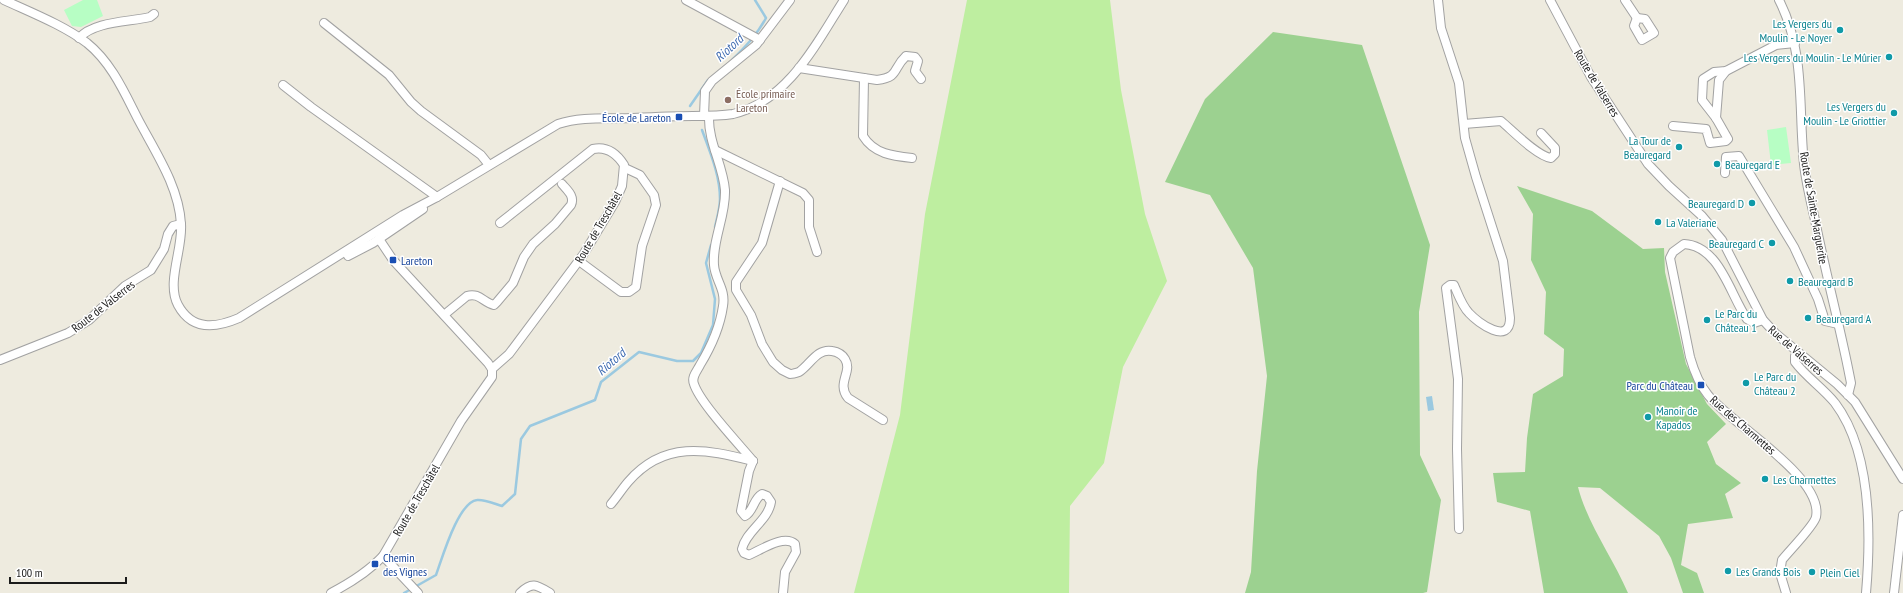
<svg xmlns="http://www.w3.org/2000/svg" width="1903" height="593" viewBox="0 0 1903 593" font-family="'PT Sans Narrow',sans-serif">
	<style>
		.grass { fill: #beeea0 }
		.forest { fill: #9cd190 }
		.park { fill: #b7fec4 }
		.water { fill: #9bc9e0 }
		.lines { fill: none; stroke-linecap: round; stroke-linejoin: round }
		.stream { stroke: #9bc9e0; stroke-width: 2.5 }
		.minor-casing { stroke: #a2a2a2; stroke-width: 10 }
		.minor { stroke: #fff; stroke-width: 8 }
		.culture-dot { fill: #0f9aa8; stroke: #fff; stroke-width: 1.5 }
		.education-dot { fill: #8d6e63; stroke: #fff; stroke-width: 1.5 }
		.transit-dot { fill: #1a4fb4; stroke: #fff; stroke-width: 1.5 }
		.labels { text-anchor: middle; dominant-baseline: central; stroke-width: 3; stroke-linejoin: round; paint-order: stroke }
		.culture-label { font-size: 12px; fill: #0d838f; stroke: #fff; text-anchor: start }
		.street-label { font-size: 12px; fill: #1b1b1b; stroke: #fff }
		.education-label { font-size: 12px; fill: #785e54; stroke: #fff; text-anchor: start }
		.transit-label { font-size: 12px; fill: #164399; stroke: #fff; text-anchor: end }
		.water-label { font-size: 13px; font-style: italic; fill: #416db2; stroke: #fff }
	</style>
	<rect width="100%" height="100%" fill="#eeebdf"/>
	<!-- grass -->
	<path class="grass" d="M967 0H1110L1121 90 1145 214 1167 281 1123 367 1104 463 1070 506 1069 593H854L900 415 925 214Z"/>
	<!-- forest -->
	<g class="forest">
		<path d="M1273 32 1362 45 1430 245 1419 312 1420 455 1441 500 1427 592 1423 593H1245L1251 572 1257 471 1267 376 1253 268 1210 195 1165 182 1205 99Z"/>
		<path d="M1517 186 1592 211 1643 249 1664 248 1665 272 1686 364 1707 404 1726 424 1707 442 1716 464 1741 483 1725 494 1733 518 1688 524 1681 565 1697 573 1704 593H1683L1671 558 1659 536 1600 488 1578 487C1587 523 1613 558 1628 593H1544L1530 511 1497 502 1493 473 1525 472 1527 438 1533 394 1563 376 1564 349 1544 334 1546 292 1531 260 1533 214Z"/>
	</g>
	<!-- park -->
	<g class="park">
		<path d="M83 0H97L103 16 81 27 72 26 64 10Z"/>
		<path d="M1786 127 1791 163 1771 165 1767 130Z"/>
	</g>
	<!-- water -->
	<path class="water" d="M1432 396 1434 410 1428 411 1426 397Z"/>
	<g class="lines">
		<!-- stream -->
		<g class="stream">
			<path d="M732 60C745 47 757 35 766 18L755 0"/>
			<path d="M690 106 708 80"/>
			<path d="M702 130C710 152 720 175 720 199 720 208 717 218 715 227"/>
			<path d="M404 593 436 575C442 559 458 502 477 500 484 499 495 504 502 506L515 494 521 439 530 426 595 400 601 382 639 352 677 361H693L701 353 713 325 715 299 706 263 711 245"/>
		</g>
		<!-- minor casing -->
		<g class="minor-casing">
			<g id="minor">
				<path d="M4 0C32 13 63 25 87 43 112 63 125 94 139 121 156 153 179 187 181 224 183 249 166 283 178 305 192 331 216 328 239 318L403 215 437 197 558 124C581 116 608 119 633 118 653 117 673 116 693 116 707 116 720 116 733 114 788 101 816 44 844 0"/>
				<path d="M686 0 760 40"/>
				<path d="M1438 0 1441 28 1459 83 1465 138 1476 177 1503 261 1510 318C1510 346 1478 323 1469 313 1462 306 1458 294 1454 285H1450L1446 288 1458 379 1457 449 1459 529"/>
				<path d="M1550 0 1591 77 1648 164 1669 186 1702 216 1722 240 1763 320 1775 333 1837 384 1855 402 1903 479"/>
				<path d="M1625 0 1637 18"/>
				<path d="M1779 0C1806 53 1798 107 1804 164 1806 183 1811 202 1815 220 1825 270 1838 319 1848 368L1851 383 1848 395"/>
				<path d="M1637 18 1645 19 1654 33 1642 40 1634 26Z"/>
				<path d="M324 23 389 75 411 102 421 111 481 155 489 165"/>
				<path d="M79 38C94 21 130 22 150 17L154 14"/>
				<path d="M799 68 877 80C900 77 892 69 906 56L915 57 918 61 915 71 921 79"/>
				<path d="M864 78 863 136C874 154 893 156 912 158"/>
				<path d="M283 85 311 107 437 197"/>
				<path d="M704 116 705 91 712 81 756 45 790 0"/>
				<path d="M709 116C708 142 723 165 725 190 726 216 712 240 714 265 715 280 726 289 723 306 720 327 711 347 700 365 697 371 691 377 694 384 700 403 739 444 753 461"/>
				<path d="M1716 118 1719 80 1726 71"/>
				<path d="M1464 124 1501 121C1513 131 1537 156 1551 158L1555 154V148L1541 133"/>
				<path d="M1673 126 1706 129 1710 143 1726 141 1728 139 1716 118 1702 100 1703 79 1714 72 1726 71 1776 45 1795 43"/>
				<path d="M715 150 803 193 809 200V227L817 252"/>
				<path d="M1725 173 1726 157 1739 156 1794 247 1818 299 1825 321 1838 324"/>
				<path d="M780 181 762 243 736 282V290L751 315 762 344 773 362 782 370 790 374C793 374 796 373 799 372 810 365 817 348 832 351 838 352 842 354 845 359 853 372 836 383 848 398L883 420"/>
				<path d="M348 256 373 243 423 209"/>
				<path d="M579 261 621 292H629L636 287 642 246 656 205 654 195 640 175 625 168"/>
				<path d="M444 315 467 296C479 292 484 303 494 305L497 302 513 283 524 257 533 244 555 224 571 205C575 196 567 190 562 184"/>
				<path d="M1763 320 1754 323 1747 319C1730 295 1720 246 1684 244L1673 252 1670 258 1690 357C1694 371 1699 384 1708 395 1731 424 1824 477 1816 517 1814 526 1789 551 1782 560L1780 573 1786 593"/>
				<path d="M1798 352 1795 356V362C1806 377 1823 388 1835 403 1872 452 1871 535 1866 593"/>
				<path d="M0 360 68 333 89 320 125 286 151 270 164 249 168 234 173 226 181 224"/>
				<path d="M492 369 509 354 583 255 615 202 622 186 624 165C617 154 607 146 593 149L500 223"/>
				<path d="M753 461 749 471 741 511 745 516C754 511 753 499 762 494L767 496 771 502C768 521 746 531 742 549L744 553 749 555C761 550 784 534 795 544L796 552 785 572 783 593"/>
				<path d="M611 504C617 497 622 489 628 482 664 440 706 449 753 461"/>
				<path d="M383 556 418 593"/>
				<path d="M331 593C350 583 368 572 383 556L461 421 492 377V369L488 363 393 260 379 239"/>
				<path d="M520 593C532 581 537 585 550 593"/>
				<path d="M1894 593 1903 515"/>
			</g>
		</g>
		<!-- minor -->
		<use href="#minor" class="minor"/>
	</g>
	<!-- markers -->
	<g class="culture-dot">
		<circle cx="1840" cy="30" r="4"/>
		<circle cx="1889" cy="57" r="4"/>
		<circle cx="1894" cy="113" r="4"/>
		<circle cx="1679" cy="147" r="4"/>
		<circle cx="1717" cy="164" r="4"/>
		<circle cx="1752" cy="203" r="4"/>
		<circle cx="1658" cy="222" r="4"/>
		<circle cx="1772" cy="243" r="4"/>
		<circle cx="1790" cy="281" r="4"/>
		<circle cx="1808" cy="318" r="4"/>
		<circle cx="1707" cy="320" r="4"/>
		<circle cx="1746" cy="383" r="4"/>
		<circle cx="1648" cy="417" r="4"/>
		<circle cx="1765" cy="479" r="4"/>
		<circle cx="1728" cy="571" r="4"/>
		<circle cx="1812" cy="572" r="4"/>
	</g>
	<circle class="education-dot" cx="728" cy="100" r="4"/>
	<g class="transit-dot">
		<rect x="675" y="113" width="8" height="8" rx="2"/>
		<rect x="389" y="256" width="8" height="8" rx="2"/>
		<rect x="1697" y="381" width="8" height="8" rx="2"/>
		<rect x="371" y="560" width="8" height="8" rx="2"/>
	</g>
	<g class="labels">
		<!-- culture labels -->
		<g class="culture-label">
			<text x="1832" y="23" text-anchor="end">Les Vergers du<tspan x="1832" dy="14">Moulin - Le Noyer</tspan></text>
			<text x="1881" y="57" text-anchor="end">Les Vergers du Moulin - Le Mûrier</text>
			<text x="1886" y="106" text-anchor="end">Les Vergers du<tspan x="1886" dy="14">Moulin - Le Griottier</tspan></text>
			<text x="1671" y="140" text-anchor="end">La Tour de<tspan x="1671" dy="14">Beauregard</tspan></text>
			<text x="1725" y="164">Beauregard E</text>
			<text x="1744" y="203" text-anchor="end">Beauregard D</text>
			<text x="1666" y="222">La Valeriane</text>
			<text x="1764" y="243" text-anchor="end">Beauregard C</text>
			<text x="1798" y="281">Beauregard B</text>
			<text x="1715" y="313">Le Parc du<tspan x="1715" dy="14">Château 1</tspan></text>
			<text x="1816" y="318">Beauregard A</text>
			<text x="1754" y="376">Le Parc du<tspan x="1754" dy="14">Château 2</tspan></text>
			<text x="1656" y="410">Manoir de<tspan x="1656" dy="14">Kapados</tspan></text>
			<text x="1773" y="479">Les Charmettes</text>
			<text x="1736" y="571">Les Grands Bois</text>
			<text x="1820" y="572">Plein Ciel</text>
		</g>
		<!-- street labels -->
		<g class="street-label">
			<text transform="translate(1597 83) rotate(59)">Route de Valserres</text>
			<text transform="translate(1814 208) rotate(80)">Route de Sainte-Marguerite</text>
			<text transform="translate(598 227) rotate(-60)">Route de Treschâtel</text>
			<text transform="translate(103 306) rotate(-38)">Route de Valserres</text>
			<text transform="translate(1796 350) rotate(41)">Rue de Valserres</text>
			<text transform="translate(1743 425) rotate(41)">Rue des Charmettes</text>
			<text transform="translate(416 500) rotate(-60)">Route de Treschâtel</text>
		</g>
		<!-- education labels -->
		<g class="education-label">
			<text x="736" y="93">École primaire<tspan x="736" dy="14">Lareton</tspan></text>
		</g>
		<!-- transit labels -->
		<g class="transit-label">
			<text x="671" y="117">École de Lareton</text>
			<text x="401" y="260" text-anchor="start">Lareton</text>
			<text x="1693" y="385">Parc du Château</text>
			<text x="383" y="557" text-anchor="start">Chemin<tspan x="383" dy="14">des Vignes</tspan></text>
		</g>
		<!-- water labels -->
		<g class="water-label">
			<text transform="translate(729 48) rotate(-43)">Riotord</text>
			<text transform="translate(611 362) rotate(-41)">Riotord</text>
		</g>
	</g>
	<!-- scale -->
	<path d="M10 577v6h116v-6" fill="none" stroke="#1b1b1b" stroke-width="2"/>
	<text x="16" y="577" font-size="12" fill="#1b1b1b" stroke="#ffffff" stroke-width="3" paint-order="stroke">100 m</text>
</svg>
